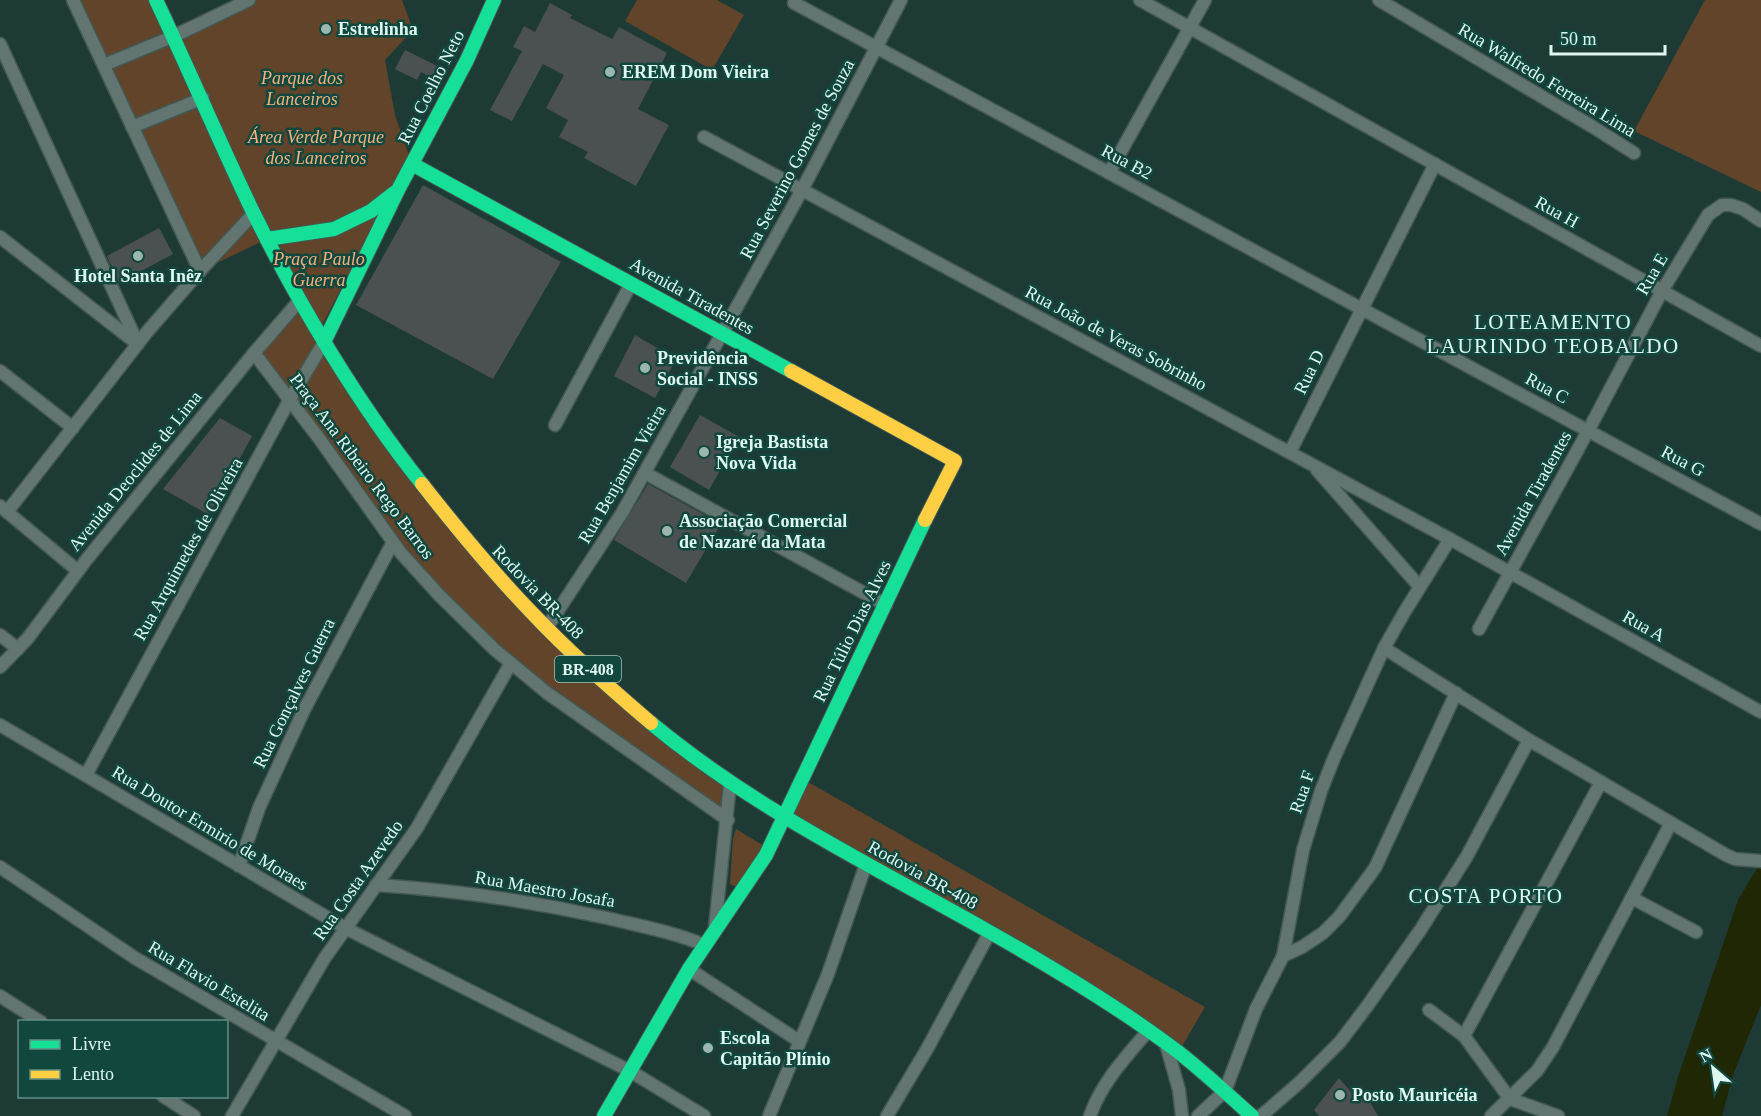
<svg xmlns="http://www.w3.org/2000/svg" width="1761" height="1116" viewBox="0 0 1761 1116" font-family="'Times New Roman',serif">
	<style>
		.green { fill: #61442a }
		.water { fill: #1f2705 }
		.building { fill: #4b5150 }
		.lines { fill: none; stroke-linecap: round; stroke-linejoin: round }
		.street-casing { stroke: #425853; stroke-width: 15 }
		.fast-casing { stroke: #425853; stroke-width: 16 }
		.slow-casing { stroke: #425853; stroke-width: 16 }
		.street { stroke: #627570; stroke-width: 12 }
		.fast { stroke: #16e098; stroke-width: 14 }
		.slow { stroke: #ffcf43; stroke-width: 14 }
		.poi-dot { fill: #9bb6af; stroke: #11473d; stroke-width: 2 }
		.labels { text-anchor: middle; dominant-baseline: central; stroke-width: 5; stroke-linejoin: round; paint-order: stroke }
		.shield { fill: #11473d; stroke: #a0c3bb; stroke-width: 1.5 }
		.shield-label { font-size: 16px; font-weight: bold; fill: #def8f1 }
		.poi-label { font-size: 18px; font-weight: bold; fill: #def8f1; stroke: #11473d; text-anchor: start }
		.park-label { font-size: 18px; font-style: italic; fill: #f5b27e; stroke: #11473d }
		.street-label { font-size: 18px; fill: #def8f1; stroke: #11473d }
		.quarter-label { font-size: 21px; letter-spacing: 1.5px; fill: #def8f1; stroke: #11473d }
	</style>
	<rect width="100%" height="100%" fill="#1e3a35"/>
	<!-- green -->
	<g class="green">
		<path d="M73 0H156L174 36 249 0H402L413 30 385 60 395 115 412 164 371 211 267 239 200 271Z"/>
		<path d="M637 0H717L744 15 712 70 625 21Z"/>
		<path d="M1705 0H1761V192L1634 131Z"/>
		<path d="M385 204 320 329 274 248Z"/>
		<path d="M300 300 358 397 546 629 730 784 728 820 536 684 439 595 254 353Z"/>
		<path d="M808 782 1205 1007 1178 1053 790 821Z"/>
		<path d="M736 829 764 846 738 888 730 884 733 839Z"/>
	</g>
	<!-- water -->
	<path class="water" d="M1761 862V1005L1733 1075 1722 1116H1667L1678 1077 1738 900Z"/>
	<!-- building -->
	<g class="building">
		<path d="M550 3 572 15 570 18 612 39 619 27 667 53 638 109 669 125 636 186 584 158 588 152 559 137 568 120 546 108 564 75 543 64 512 121 490 110 522 51 513 47 524 26 535 32Z"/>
		<path d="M405 50 445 70 439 82 421 72 417 80 395 69Z"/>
		<path d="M423 185 561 262 493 379 356 305Z"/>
		<path d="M159 228 173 254 119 283 107 256Z"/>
		<path d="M635 335 676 359 655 398 614 376Z"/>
		<path d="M700 415 739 437 709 490 670 467Z"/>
		<path d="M220 418 252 436 209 515 163 489Z"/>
		<path d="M648 484 721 524 686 583 614 540Z"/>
		<path d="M1339 1078 1356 1098 1365 1093 1378 1116H1319L1314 1110Z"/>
	</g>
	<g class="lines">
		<!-- street casing -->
		<g class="street-casing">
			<g id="street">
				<path d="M73 0 200 271"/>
				<path d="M1140 0 1761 346"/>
				<path d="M1379 0 1593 127 1634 153"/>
				<path d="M794 3 1761 524"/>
				<path d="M0 44 138 344"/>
				<path d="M104 65 174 36 249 0"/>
				<path d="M132 127 203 98"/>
				<path d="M704 137 1450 539 1761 712"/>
				<path d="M1109 173 1205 0"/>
				<path d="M0 237 135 342"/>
				<path d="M254 353 318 437 401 553 439 595 494 649 546 692 728 820"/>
				<path d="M0 371 73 428"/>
				<path d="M555 425 631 284"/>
				<path d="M1290 452 1435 164"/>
				<path d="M1317 470 1419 586"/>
				<path d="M645 473 886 605"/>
				<path d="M0 506 78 571"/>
				<path d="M7 512 147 332 200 271 254 213"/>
				<path d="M546 629 622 513 802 190 901 0"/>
				<path d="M1479 629 1588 431 1662 291 1708 215 1722 205H1731L1743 209 1761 221"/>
				<path d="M0 635 18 649"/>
				<path d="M1384 648 1529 740 1726 855 1735 859 1761 861"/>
				<path d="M0 667 28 638 87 559 254 353 300 300"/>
				<path d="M0 725 345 928 630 1071 704 1116"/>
				<path d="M86 775 290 399 324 342"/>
				<path d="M239 866 259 808 304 710 393 542"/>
				<path d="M0 867 135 958 405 1116"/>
				<path d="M376 885C454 890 531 901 607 918 640 926 673 932 704 945"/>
				<path d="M1632 898 1696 932"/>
				<path d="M715 927 730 784"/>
				<path d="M1283 956 1302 947 1323 933 1339 917 1375 868 1456 693"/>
				<path d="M689 969 799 1041"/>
				<path d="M0 996 41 1022"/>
				<path d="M1429 1010 1464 1036 1510 1099 1558 1116"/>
				<path d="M1464 1036 1601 782"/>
				<path d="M1166 1044 1179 1090 1182 1116"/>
				<path d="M163 1096 194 1116"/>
				<path d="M232 1116 324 959 417 828 511 663"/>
				<path d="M769 1116 828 974 866 864"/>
				<path d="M887 1116 927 1049 990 932"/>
				<path d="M1090 1116C1101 1083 1126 1057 1148 1031"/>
				<path d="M1198 1116 1225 1091 1256 1009 1283 956 1303 850 1321 791 1334 758 1384 648 1405 611 1450 539"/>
				<path d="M1261 1116 1300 1082 1340 1042 1368 1005 1421 929 1467 856 1529 740"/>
				<path d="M1491 1116 1537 1071 1553 1047 1671 823"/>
			</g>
		</g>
		<!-- fast casing -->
		<g class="fast-casing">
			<g id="fast">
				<path d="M156 0C189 70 219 141 252 210 298 303 358 404 422 484"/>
				<path d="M412 164 791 371"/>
				<path d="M267 239 334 229 371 211 394 193"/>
				<path d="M324 342 398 190 467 60 494 0"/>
				<path d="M651 723C753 808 871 865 986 930 1050 966 1114 1004 1173 1048 1201 1069 1226 1093 1252 1116"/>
				<path d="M604 1116 689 969 766 855 925 520"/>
			</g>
		</g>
		<!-- slow casing -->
		<g class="slow-casing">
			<g id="slow">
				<path d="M791 371 955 461 925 520"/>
				<path d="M422 484C458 530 495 575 536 617 572 655 611 689 651 723"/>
			</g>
		</g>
		<!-- street -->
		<use href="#street" class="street"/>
		<!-- fast -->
		<use href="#fast" class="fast"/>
		<!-- slow -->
		<use href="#slow" class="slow"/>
	</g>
	<!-- markers -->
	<g class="poi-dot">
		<circle cx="326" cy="29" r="6"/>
		<circle cx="610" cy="72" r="6"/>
		<circle cx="138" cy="256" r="6"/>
		<circle cx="645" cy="368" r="6"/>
		<circle cx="704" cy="452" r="6"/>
		<circle cx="667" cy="531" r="6"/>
		<circle cx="708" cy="1048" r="6"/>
		<circle cx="1340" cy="1095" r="6"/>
	</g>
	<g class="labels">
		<!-- shield labels -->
		<rect class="shield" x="555" y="656" width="66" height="26" rx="4.5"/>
		<g class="shield-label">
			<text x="588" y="669">BR-408</text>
		</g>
		<!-- poi labels -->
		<g class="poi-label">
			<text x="338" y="29">Estrelinha</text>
			<text x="622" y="72">EREM Dom Vieira</text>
			<text x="138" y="276" text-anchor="middle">Hotel Santa Inêz</text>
			<text x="657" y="358">Previdência<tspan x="657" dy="21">Social - INSS</tspan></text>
			<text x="716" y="442">Igreja Bastista<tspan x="716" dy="21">Nova Vida</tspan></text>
			<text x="679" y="521">Associação Comercial<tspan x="679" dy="21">de Nazaré da Mata</tspan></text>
			<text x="720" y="1038">Escola<tspan x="720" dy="21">Capitão Plínio</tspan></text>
			<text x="1352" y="1095">Posto Mauricéia</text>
		</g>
		<!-- park labels -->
		<g class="park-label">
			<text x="302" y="78">Parque dos<tspan x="302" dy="21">Lanceiros</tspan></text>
			<text x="316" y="137">Área Verde Parque<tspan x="316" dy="21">dos Lanceiros</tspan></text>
			<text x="319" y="259">Praça Paulo<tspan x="319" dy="21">Guerra</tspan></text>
		</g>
		<!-- street labels -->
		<g class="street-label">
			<text transform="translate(1547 80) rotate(31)">Rua Walfredo Ferreira Lima</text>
			<text transform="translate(431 87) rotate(-63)">Rua Coelho Neto</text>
			<text transform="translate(797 159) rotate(-62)">Rua Severino Gomes de Souza</text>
			<text transform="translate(1127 162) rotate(28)">Rua B2</text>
			<text transform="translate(1557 212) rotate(29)">Rua H</text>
			<text transform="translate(1652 274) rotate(-60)">Rua E</text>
			<text transform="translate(692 296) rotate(29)">Avenida Tiradentes</text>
			<text transform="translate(1116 338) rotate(28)">Rua João de Veras Sobrinho</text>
			<text transform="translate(1309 372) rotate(-64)">Rua D</text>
			<text transform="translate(1547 388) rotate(28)">Rua C</text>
			<text transform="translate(1683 461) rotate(28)">Rua G</text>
			<text transform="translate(362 466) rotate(53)">Praça Ana Ribeiro Rego Barros</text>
			<text transform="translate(135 471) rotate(-51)">Avenida Deoclides de Lima</text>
			<text transform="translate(622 474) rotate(-60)">Rua Benjamim Vieira</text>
			<text transform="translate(1533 493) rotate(-61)">Avenida Tiradentes</text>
			<text transform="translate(188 549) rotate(-61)">Rua Arquimedes de Oliveira</text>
			<text transform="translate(538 592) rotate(46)">Rodovia BR-408</text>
			<text transform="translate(1644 626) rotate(29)">Rua A</text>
			<text transform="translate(852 631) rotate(-64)">Rua Túlio Dias Alves</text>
			<text transform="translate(294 693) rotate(-64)">Rua Gonçalves Guerra</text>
			<text transform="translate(1302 792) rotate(-71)">Rua F</text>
			<text transform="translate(210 828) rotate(31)">Rua Doutor Ermirio de Moraes</text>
			<text transform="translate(923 875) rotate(29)">Rodovia BR-408</text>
			<text transform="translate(358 880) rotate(-55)">Rua Costa Azevedo</text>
			<text transform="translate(545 889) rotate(10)">Rua Maestro Josafa</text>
			<text transform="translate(209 981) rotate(31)">Rua Flavio Estelita</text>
		</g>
		<!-- quarter labels -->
		<g class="quarter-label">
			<text x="1553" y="322">LOTEAMENTO<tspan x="1553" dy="24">LAURINDO TEOBALDO</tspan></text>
			<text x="1486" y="896">COSTA PORTO</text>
		</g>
	</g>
	<!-- legend -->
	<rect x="18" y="1020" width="210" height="78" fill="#11473d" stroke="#638e85" stroke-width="1.5"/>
	<rect x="30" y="1040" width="30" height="9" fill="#16e098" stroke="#638e85" stroke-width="1.5"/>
	<text x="72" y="1050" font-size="18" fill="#def8f1">Livre</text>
	<rect x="30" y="1070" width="30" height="9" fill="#ffcf43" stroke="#638e85" stroke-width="1.5"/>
	<text x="72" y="1080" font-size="18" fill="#def8f1">Lento</text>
	<!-- north arrow -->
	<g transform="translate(1713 1068) rotate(331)" stroke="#11473d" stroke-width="4.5" paint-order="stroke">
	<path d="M0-4.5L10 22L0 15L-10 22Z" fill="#def8f1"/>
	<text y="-9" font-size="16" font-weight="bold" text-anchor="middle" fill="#def8f1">N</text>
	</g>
	<!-- scale -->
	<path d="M1551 45v9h114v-9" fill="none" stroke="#def8f1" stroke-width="3"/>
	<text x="1560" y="45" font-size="18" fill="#def8f1" stroke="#11473d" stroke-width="4.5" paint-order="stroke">50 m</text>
</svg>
